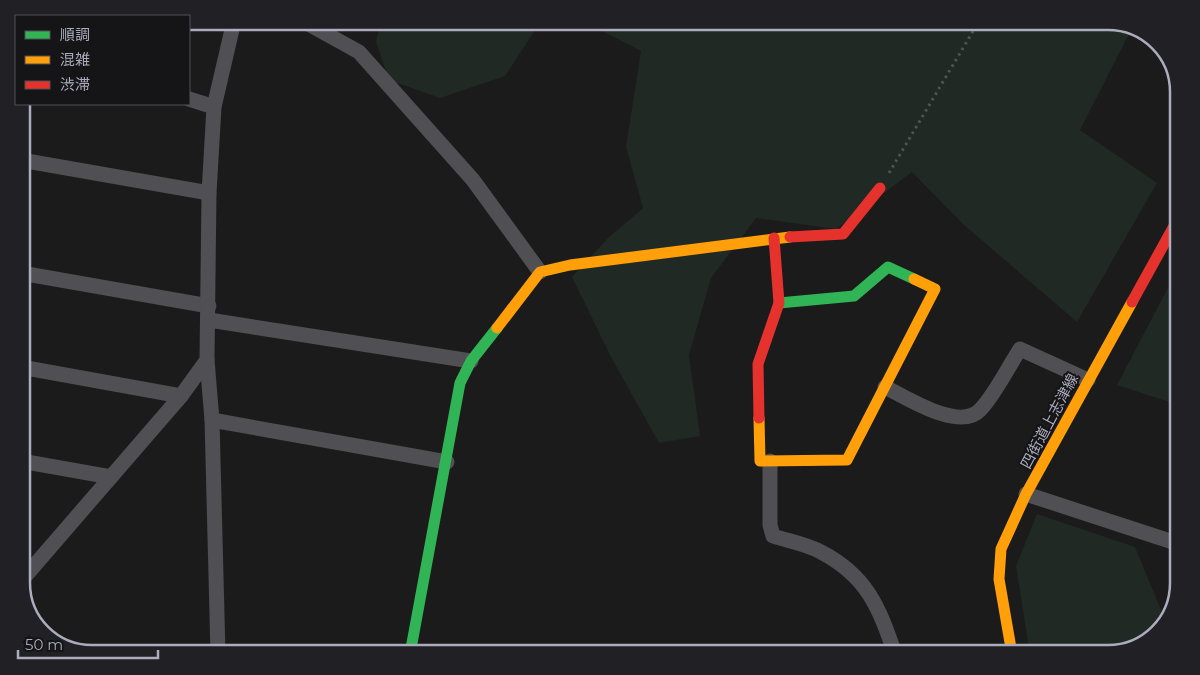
<svg xmlns="http://www.w3.org/2000/svg" width="1200" height="675" viewBox="0 0 1200 675" font-family="Montserrat,'Noto Sans JP',sans-serif">
	<style>
		.green { fill: #202924 }
		.lines { fill: none; stroke-linecap: round; stroke-linejoin: round }
		.path { stroke: #515156; stroke-width: 3; stroke-dasharray: 2.5 4; stroke-linecap: butt }
		.street { stroke: #4f4f54; stroke-width: 15 }
		.fast { stroke: #30b455; stroke-width: 11 }
		.slow { stroke: #ff9f0a; stroke-width: 11 }
		.jam { stroke: #e5322d; stroke-width: 11 }
		.labels { text-anchor: middle; dominant-baseline: central; stroke-width: 4; stroke-linejoin: round; paint-order: stroke }
		.street-label { font-size: 15px; fill: #abacbd; stroke: #151417 }
		.rim { fill: none; stroke: #abacbd; stroke-width: 2.5 }
	</style>
	<rect width="100%" height="100%" fill="#1b1b1b"/>
	<!-- green -->
	<g class="green">
		<path d="M381 21H541L505 76 440 98 389 80 376 42Z"/>
		<path d="M583 21H1108L1132 28 1080 130 1157 183 1077 322 964 225 912 172 836 229 756 218 711 278 689 355 700 436 659 443 611 357 572 277 608 238 643 208 626 147 641 51Z"/>
		<path d="M1179 267V405L1117 385Z"/>
		<path d="M1037 514 1135 547 1166 622 1144 644 1109 654H1030L1016 566Z"/>
	</g>
	<g class="lines">
		<!-- path -->
		<path class="path" d="M889 173 979 21"/>
		<!-- street -->
		<g class="street">
			<path d="M303 21 359 52 473 180 540 272"/>
			<path d="M189 99 214 107"/>
			<path d="M21 160 209 193"/>
			<path d="M21 273 209 306"/>
			<path d="M209 320 471 361"/>
			<path d="M207 360 212 420 218 654"/>
			<path d="M21 367 181 396"/>
			<path d="M885 387C906 397 959 432 980 410 994 396 1009 366 1020 349L1088 380"/>
			<path d="M212 420 447 462"/>
			<path d="M21 461 111 477"/>
			<path d="M770 461V525L773 536C788 541 807 544 821 552 867 576 879 607 895 654"/>
			<path d="M1026 494 1179 544"/>
			<path d="M21 581 181 396 207 360 209 193 214 107 234 21"/>
		</g>
		<!-- fast -->
		<g class="fast">
			<path d="M779 303 854 296 888 267 914 279"/>
			<path d="M410 654 460 383 471 361 497 328"/>
		</g>
		<!-- slow -->
		<g class="slow">
			<path d="M497 328 540 272 570 265 790 237"/>
			<path d="M759 418 760 461 847 460 935 289 914 279"/>
			<path d="M1012 654 999 579 1001 549 1026 494 1132 302"/>
		</g>
		<!-- jam -->
		<g class="jam">
			<path d="M790 237 843 234 880 188"/>
			<path d="M1132 302 1179 217"/>
			<path d="M759 418 758 364 779 303 774 238"/>
		</g>
	</g>
	<g class="labels">
		<!-- street labels -->
		<g class="street-label">
			<text transform="translate(1049 421) rotate(-62)">四街道上志津線</text>
		</g>
	</g>
	<!-- crop -->
	<path d="M0 0H1200V675H0ZM92 30H1108A62 62 0 0 1 1170 92V583A62 62 0 0 1 1108 645H92A62 62 0 0 1 30 583V92A62 62 0 0 1 92 30Z" fill="#212024" fill-rule="evenodd"/>
	<path class="rim" d="M92 30H1108A62 62 0 0 1 1170 92V583A62 62 0 0 1 1108 645H92A62 62 0 0 1 30 583V92A62 62 0 0 1 92 30Z"/>
	<!-- legend -->
	<rect x="15" y="15" width="175" height="90" fill="#151417" stroke="#515159"/>
	<rect x="25" y="31" width="25" height="8" fill="#30b455" stroke="#515159"/>
	<text x="60" y="40" font-size="15" fill="#abacbd">順調</text>
	<rect x="25" y="56" width="25" height="8" fill="#ff9f0a" stroke="#515159"/>
	<text x="60" y="65" font-size="15" fill="#abacbd">混雑</text>
	<rect x="25" y="81" width="25" height="8" fill="#e5322d" stroke="#515159"/>
	<text x="60" y="90" font-size="15" fill="#abacbd">渋滞</text>
	<!-- scale -->
	<path d="M18 650v8h140v-8" fill="none" stroke="#abacbd" stroke-width="2.5"/>
	<text x="25" y="650" font-size="15" fill="#abacbd" stroke="#151417" stroke-width="4" paint-order="stroke">50 m</text>
</svg>
